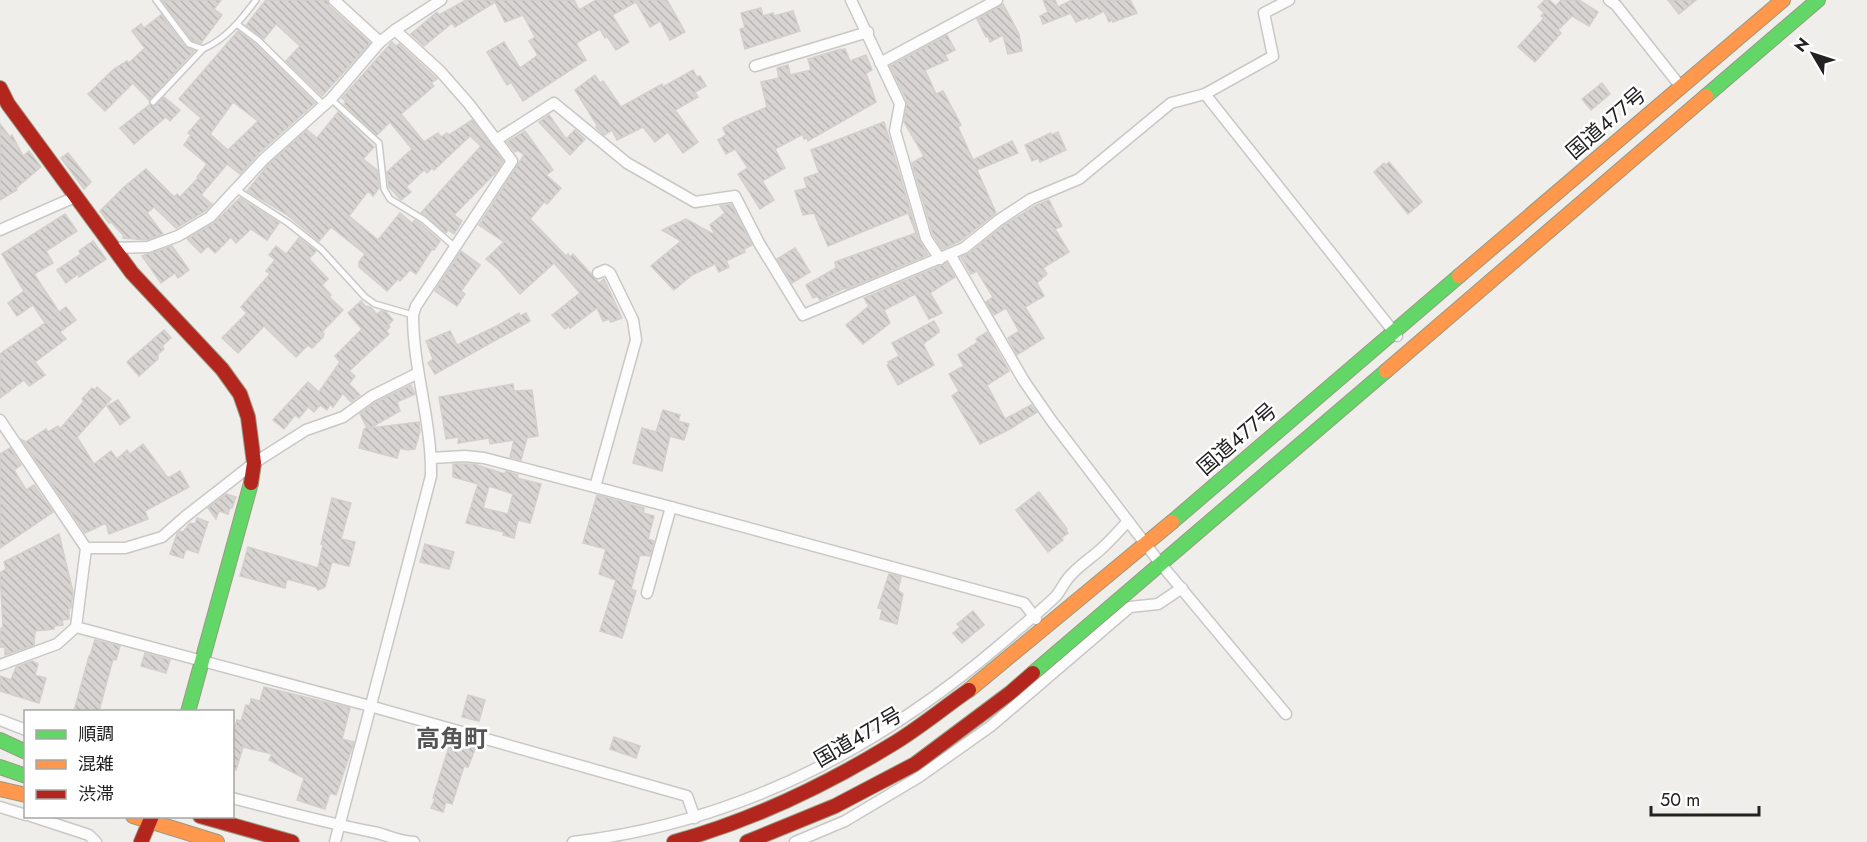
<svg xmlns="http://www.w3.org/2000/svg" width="1867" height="842" viewBox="0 0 1867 842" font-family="Jost,'Noto Sans JP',sans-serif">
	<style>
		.building { fill: url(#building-back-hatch); stroke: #d3d0cc; stroke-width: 1.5; fill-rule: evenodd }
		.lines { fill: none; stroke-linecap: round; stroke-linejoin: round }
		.lane-casing { stroke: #c9c8c7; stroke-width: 8 }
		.street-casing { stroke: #c9c8c7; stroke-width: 13 }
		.fast-casing { stroke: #999a82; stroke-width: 16 }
		.slow-casing { stroke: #999a82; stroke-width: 16 }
		.jam-casing { stroke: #999a82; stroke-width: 16 }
		.lane { stroke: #fdfcfc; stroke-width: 5 }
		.street { stroke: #fdfcfc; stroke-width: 10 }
		.fast { stroke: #63d668; stroke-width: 14 }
		.slow { stroke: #ff974d; stroke-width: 14 }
		.jam { stroke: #b3261e; stroke-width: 14 }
		.labels { text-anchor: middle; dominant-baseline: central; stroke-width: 5; stroke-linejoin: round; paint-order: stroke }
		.street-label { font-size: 21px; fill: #222; stroke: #fff }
		.quarter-label { font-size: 24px; font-weight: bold; fill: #555; stroke: #fff }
	</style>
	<defs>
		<pattern id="building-back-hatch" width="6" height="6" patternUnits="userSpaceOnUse" patternTransform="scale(1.5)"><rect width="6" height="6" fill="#d7d4d2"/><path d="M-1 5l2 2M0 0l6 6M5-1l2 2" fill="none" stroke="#b8b6b4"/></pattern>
	</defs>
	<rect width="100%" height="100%" fill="#f0eeeb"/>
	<!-- building -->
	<g class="building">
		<path d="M162 0H221L214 9 222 15 201 43 192 40Z"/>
		<path d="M266 0H327L329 6 370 43 322 96 286 61 300 46 276 24 264 39 246 25Z"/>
		<path d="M466 0H574L579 10 596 0H667L685 32 670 40 660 21 650 27 636 2 612 15 629 42 616 50 607 36 605 38 600 29 576 43 586 60 523 101 511 82 507 85 487 52 504 42 520 68 538 55 529 41 535 37 523 15 505 22 495 2 455 27 452 23 424 46 411 34 437 12 439 15Z"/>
		<path d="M1043 0H1055L1058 7 1072 0H1130L1137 13 1113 22 1112 20 1109 22 1104 11 1089 19 1088 17 1076 22 1071 13 1043 24 1040 16 1048 12Z"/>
		<path d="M1545 0H1549L1556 6 1561 0H1579L1598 12 1589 26 1572 16 1558 30 1561 33 1535 62 1518 47 1544 18 1541 16 1544 13 1538 7Z"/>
		<path d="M1668 0H1696L1679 14Z"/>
		<path d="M1003 4 1019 34 1022 51 1008 54 1003 35 990 42 988 36 986 37 977 19Z"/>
		<path d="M761 8 763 16 773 13 774 16 793 11 800 31 745 49 740 29 745 28 741 13Z"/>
		<path d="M161 15 185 47 194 51 149 100 133 83 105 111 88 94 114 69 127 61 129 63 145 48 132 31 141 24 144 28Z"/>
		<path d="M238 31 255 44 315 103 259 153 240 174 227 164 201 195 212 204 205 211 176 228 154 207 147 213 163 234 147 240 123 238V235L111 222 109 223 100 211 124 187 146 169 174 197 177 194 180 197 198 178 197 177 207 164 184 145 191 135 188 133 201 118 179 99ZM233 102 258 121 228 150 210 134Z"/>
		<path d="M947 35 955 50 945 55 948 60 925 70 936 94 943 91 961 125 958 127 973 160 1012 141 1018 153 977 170 996 213 960 241 942 249 933 235 912 163 924 156 904 122 907 101 890 66Z"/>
		<path d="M392 42 396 46 399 44 437 79 431 83 434 86 401 114 424 142 438 133 441 137 447 133 449 135 472 120 503 161 497 171 454 215 462 221 454 234 448 230 446 233 421 213 481 146 470 136 434 170 432 168 427 173 424 170 406 187 411 192 401 200 389 187 387 172 412 149 390 122 377 135 344 104 346 102 342 98Z"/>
		<path d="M841 49 842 50 845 49 850 61 866 55 872 70 866 73 876 102 808 141 807 138 804 139 803 134 775 149 785 168 762 181 774 200 760 209 738 174 748 168 735 149 726 154 718 140 726 135 723 128 732 122 767 107 761 82 779 78 777 68 788 65 790 75 811 70 808 59Z"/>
		<path d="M693 70 697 77 700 76 706 86 695 92 698 97 675 110 698 142 683 153 668 132 655 142 643 127 617 140 612 130 604 135 596 127 597 125 575 90 595 75 600 83 603 81 621 107 662 84 663 87Z"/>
		<path d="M1602 83 1610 94 1591 110 1582 99Z"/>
		<path d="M164 97 180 110 170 121 166 117 134 144 120 128 149 105 155 106Z"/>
		<path d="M338 112 374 147 363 159 377 170 379 188 373 196 368 191 349 216 378 240 400 213 412 223 415 220 421 224 440 241 434 250 432 249 416 274 410 270 400 281 398 279 387 291 359 267V262L365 254 331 227 319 241 286 214 247 191 269 164 307 130 317 138Z"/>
		<path d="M549 115 566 139 575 130 585 139 570 155 539 122Z"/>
		<path d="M884 122 919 240 928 255 846 289 845 288 820 300 817 296 813 298 806 285 836 268 835 262 916 233 908 213 828 246 814 213 803 215 795 191 807 188 804 178 819 173 811 150Z"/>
		<path d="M0 124 10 137 12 135 23 156 29 151 41 167 16 188 17 190 0 200Z"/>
		<path d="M525 131 553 170 546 175 561 188 547 204 544 202 530 219 566 256 568 254 570 257 573 254 599 283 604 279 622 318 611 322 609 319 603 321 597 308 570 328 569 326 565 329 552 315 580 293 554 263 520 294 499 270 486 259 504 242 479 225 524 155 517 150 515 152 507 142Z"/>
		<path d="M1058 132 1066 150 1040 162 1038 158 1032 161 1025 145 1051 133 1052 135Z"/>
		<path d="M68 153 91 182 84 189 61 158Z"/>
		<path d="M1389 162 1422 202 1408 214 1374 172 1384 163 1386 165Z"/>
		<path d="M240 198 279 223 267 240 251 229 236 243 231 237 215 253 208 246 201 253 187 239 214 223Z"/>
		<path d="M1049 200 1062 226 1055 229 1069 252 1043 268 1047 274 1037 283 1044 296 1025 307 1044 338 1017 355 1008 338 1019 331 1006 308 994 315 986 302 993 297 977 271 971 274 961 257 968 254 1003 226 1035 206Z"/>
		<path d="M731 204 752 245 744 249 745 252 726 261 729 267 719 272 715 264 692 275 674 290 651 266 681 241 662 230 686 219 715 235 710 225 725 213 720 206Z"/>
		<path d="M65 214 77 231 46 251 53 263 34 274 59 312 66 307 76 320 60 332 66 339 35 362 45 375 29 386 24 380 0 398V354L45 323 33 305 17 316 8 303 24 291 2 254Z"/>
		<path d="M299 238 316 251 309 259 328 279 322 285 331 295 329 297 343 310 322 332 324 334 323 337 312 348 308 345 296 357 264 326 238 353 222 338 247 313 241 307 270 274 266 271 275 260 269 255 276 246 286 254Z"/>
		<path d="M93 241 106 259 79 277 78 274 66 283 57 270 81 254 79 251Z"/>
		<path d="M172 246 189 270 178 278 175 273 161 283 142 256Z"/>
		<path d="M795 248 810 272 792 283 777 259Z"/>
		<path d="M461 251 480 265 461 291 465 294 457 306 435 291Z"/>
		<path d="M947 263 955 277 930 293 942 313 929 319 915 294 884 310 890 323 863 344 846 325 869 306 864 298Z"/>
		<path d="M361 301 365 306 370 307 377 314 381 311 386 312 393 320 388 325 390 327 386 331 389 334 349 371 355 376 349 384 360 395 351 402 343 393 333 407 330 404 327 410 320 405 314 412 308 407 299 418 295 415 284 429 273 420 308 382 319 392 340 362 335 356 362 329 348 313Z"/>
		<path d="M519 313 520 316 526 313 530 321 435 374 428 363 433 359 426 341 450 331 457 345 497 326Z"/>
		<path d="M934 321 939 330V332L923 344 934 365 898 385 887 365 889 364 888 362 899 356 892 343Z"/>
		<path d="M164 330 171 338 162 346 164 349 158 354V359L139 376 127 362Z"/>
		<path d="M987 332 1009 371 987 385 1005 419 1031 405 1037 412 1010 429 980 444 952 396 959 391 949 374 964 366 958 355 978 342 976 339Z"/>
		<path d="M513 384 514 391 532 390 538 436 527 438 521 460 510 457 514 440 490 444 489 438 458 443 459 437 446 439 439 397Z"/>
		<path d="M411 385 415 394 397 402 400 411 370 428 419 422 420 431 415 449 407 450 400 448 397 458 359 448 364 429 367 428 360 414 376 402Z"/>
		<path d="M97 387 111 399 77 437 94 464 111 451 117 459 127 450 130 454 143 444 168 478 180 471 189 487 145 511 148 519 109 534 106 523 85 533 22 440 26 442 46 429 48 432 58 426 60 429 84 401 82 399 92 388 95 390Z"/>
		<path d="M118 400 130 417 120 425 107 406Z"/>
		<path d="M663 410 680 415 678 421 689 424 684 440 670 436 662 471 633 463 642 428 656 432Z"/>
		<path d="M10 448 21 465 14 470 26 490 34 485 53 512 0 548V454Z"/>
		<path d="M453 464H474L505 474 506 471 518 475 517 478 541 484 530 523 518 520 514 538 503 535 504 532 466 523 478 484 453 477ZM489 486 513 494 508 514 483 508Z"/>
		<path d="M1039 492 1067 529 1066 530 1068 533 1061 538 1063 540 1048 552 1016 510Z"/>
		<path d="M226 494 236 497 232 508H230L228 514 219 511 216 519 208 508Z"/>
		<path d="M597 495 644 508 643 513 654 516 648 539 654 541 650 556 640 555 631 589 636 591 622 638 600 631 616 580 599 574 606 549 583 543Z"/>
		<path d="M332 498 351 503 341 539 355 542 349 566 332 562 325 587 318 590 316 587 287 579 285 588 240 576 248 547 318 568 323 545 321 544Z"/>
		<path d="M197 518 208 522 198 553 186 549 183 558 170 554 177 534 180 531 183 532 190 523 195 524Z"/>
		<path d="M59 534 73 592 71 608H69V619L62 620 63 625 54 626V629L35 631 34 645 5 655V647H0L1 628H3L0 573 6 569 4 562Z"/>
		<path d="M425 544 454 552 449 569 420 562Z"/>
		<path d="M889 574 901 577 898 590 903 594 897 624 880 619 882 609 878 608Z"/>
		<path d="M973 611 984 625 962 643 953 633 960 627 957 624Z"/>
		<path d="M95 640 120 646 116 660 113 659 99 711H74L89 656H90Z"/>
		<path d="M145 653 170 660 166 673 141 666Z"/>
		<path d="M32 661 38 664 35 675 46 678 39 703 0 691V676L11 680 16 667Z"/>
		<path d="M264 687 350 708 342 739 354 742 336 795 330 793 325 809 297 800 304 778 269 760 272 754 243 747 236 770H232V737L237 720 241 721 246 705 250 706 251 699 260 701Z"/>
		<path d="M468 695 485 700 479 721 462 717Z"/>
		<path d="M452 737 477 744 468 767 464 766 452 804 446 802 443 812 431 808 435 799 433 798Z"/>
		<path d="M614 737 640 746 636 758 610 749Z"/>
	</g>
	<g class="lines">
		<!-- lane casing -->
		<g class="lane-casing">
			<g id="lane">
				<path d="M156 0 189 44 203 49C226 39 241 20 256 0"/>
				<path d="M238 25 258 40 324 105"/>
				<path d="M331 99 379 143 384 189 390 199 424 220 455 247"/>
				<path d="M153 102 203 49"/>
				<path d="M237 190 288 223 321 249 365 297 375 304 413 315"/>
			</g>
		</g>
		<!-- street casing -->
		<g class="street-casing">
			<g id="street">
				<path d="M334 0 380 42"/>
				<path d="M851 0 900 104 895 131 926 238 940 259"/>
				<path d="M1609 0 1616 5 1681 87"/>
				<path d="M880 63 997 0"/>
				<path d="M755 66 868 32"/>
				<path d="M1205 94 1397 336"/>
				<path d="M496 140 554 103 627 163 695 202 735 196 759 243 803 315 964 248 999 220 1031 199 1079 179 1171 103 1205 94 1273 56 1264 13 1289 0"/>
				<path d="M0 230 75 197"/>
				<path d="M113 248 148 247 178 236 210 217 264 159 331 99 380 42 395 30 441 0"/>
				<path d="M950 254 1024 381 1051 420 1160 563 1286 714"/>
				<path d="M0 420 86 548"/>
				<path d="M431 458 465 456 484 458 671 507 647 593"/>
				<path d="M595 487 636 340 633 320 610 273 605 270 598 273"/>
				<path d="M671 507 1024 603 1036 619"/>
				<path d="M76 627 370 706 687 796 695 818"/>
				<path d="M0 665 57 644 76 627 86 548H125L162 537 186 516 254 463 306 430 343 417 372 396 418 373"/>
				<path d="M0 720 26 730"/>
				<path d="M232 798C279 810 326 823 373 832 389 835 396 841 414 842"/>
				<path d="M0 807 26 815"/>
				<path d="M31 816 89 835 96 842"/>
				<path d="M335 842 431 476C432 422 413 369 413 315L416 306 512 161 469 104 440 71 395 30"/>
				<path d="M573 842C737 823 877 750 1001 644 1019 628 1039 613 1056 596 1062 589 1065 580 1072 574 1080 565 1091 558 1100 550 1110 541 1119 531 1128 521"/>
				<path d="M795 842 845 821 919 777 991 726 1130 607 1158 604 1182 588"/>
			</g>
		</g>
		<!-- fast casing -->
		<g class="fast-casing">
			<g id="fast">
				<path d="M1706 96 1818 0"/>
				<path d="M1172 522 1459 276"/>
				<path d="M1033 673 1386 371"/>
				<path d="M188 712 251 483"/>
				<path d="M0 740 26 752"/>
				<path d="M0 767 26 776"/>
			</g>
		</g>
		<!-- slow casing -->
		<g class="slow-casing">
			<g id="slow">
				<path d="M1459 276 1783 0"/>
				<path d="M1386 371 1706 96"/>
				<path d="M969 690 1172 522"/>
				<path d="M0 789 26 795"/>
				<path d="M133 816 217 842"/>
			</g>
		</g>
		<!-- jam casing -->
		<g class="jam-casing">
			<g id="jam">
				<path d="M0 88 8 104 132 273 222 369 240 394 248 417 254 463 251 483"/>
				<path d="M200 816 292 842"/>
				<path d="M141 842 152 816"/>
				<path d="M674 842C750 821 824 786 891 745 918 729 943 708 969 690"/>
				<path d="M747 842 835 806 915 764 1010 693 1033 673"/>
			</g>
		</g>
		<!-- lane -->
		<use href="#lane" class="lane"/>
		<!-- street -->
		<use href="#street" class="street"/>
		<!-- fast -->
		<use href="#fast" class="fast"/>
		<!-- slow -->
		<use href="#slow" class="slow"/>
		<!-- jam -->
		<use href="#jam" class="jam"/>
	</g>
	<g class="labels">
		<!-- street labels -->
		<g class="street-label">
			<text transform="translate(1606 123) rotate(-41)">国道477号</text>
			<text transform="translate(1237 439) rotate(-41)">国道477号</text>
			<text transform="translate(858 737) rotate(-30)">国道477号</text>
		</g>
		<!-- quarter labels -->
		<g class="quarter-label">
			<text x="452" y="738">高角町</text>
		</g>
	</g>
	<!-- legend -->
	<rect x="24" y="710" width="210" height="108" fill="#ffffff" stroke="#a7a7a7" stroke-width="1.5"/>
	<rect x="36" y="730" width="30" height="9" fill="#63d668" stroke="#a7a7a7" stroke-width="1.5"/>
	<text x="78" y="740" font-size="18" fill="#222222">順調</text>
	<rect x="36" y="760" width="30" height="9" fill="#ff974d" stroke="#a7a7a7" stroke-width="1.5"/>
	<text x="78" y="770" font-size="18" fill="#222222">混雑</text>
	<rect x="36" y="790" width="30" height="9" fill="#b3261e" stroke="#a7a7a7" stroke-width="1.5"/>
	<text x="78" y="800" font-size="18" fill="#222222">渋滞</text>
	<!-- north arrow -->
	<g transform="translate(1813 54) rotate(309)" stroke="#ffffff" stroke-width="4.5" paint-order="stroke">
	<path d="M0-4.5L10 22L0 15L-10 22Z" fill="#222222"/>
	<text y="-9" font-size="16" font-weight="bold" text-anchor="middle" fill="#222222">N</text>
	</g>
	<!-- scale -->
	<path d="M1651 806v9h108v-9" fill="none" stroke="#222222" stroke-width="3"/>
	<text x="1660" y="806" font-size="18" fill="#222222" stroke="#ffffff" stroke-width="4.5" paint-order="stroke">50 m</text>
</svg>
